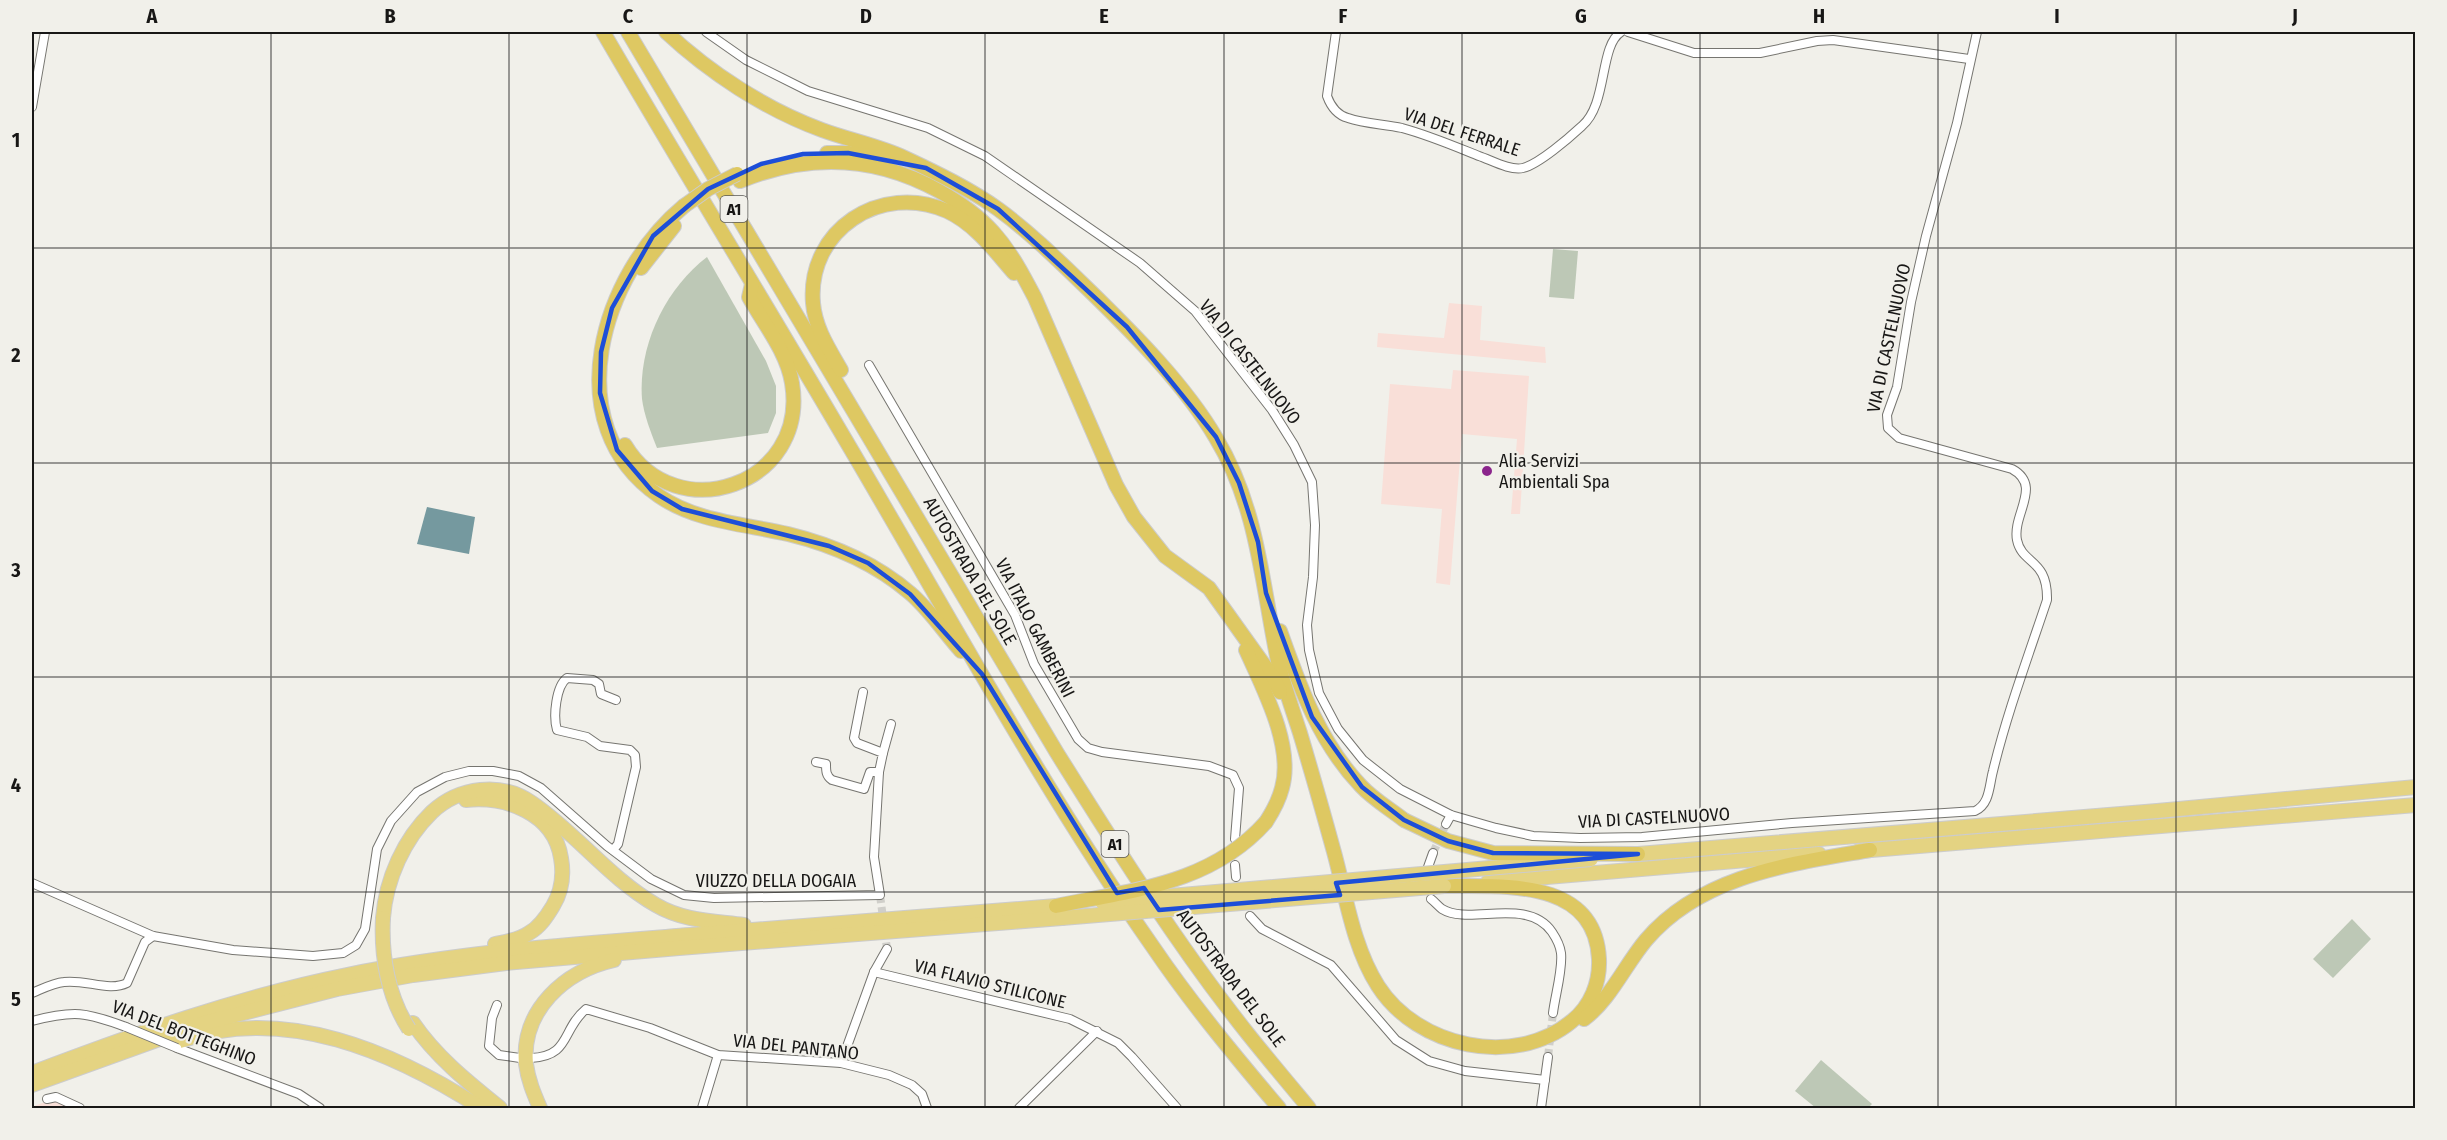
<svg xmlns="http://www.w3.org/2000/svg" width="2447" height="1140" viewBox="0 0 2447 1140" font-family="'Fira Sans Condensed',sans-serif">
	<style>
		.industrial { fill: #f9dfd8 }
		.green { fill: #bdc8b6 }
		.water { fill: #75999f }
		.lines { fill: none; stroke-linecap: round; stroke-linejoin: round }
		.minor-tunnel { stroke: #d0cfca; stroke-width: 8; stroke-dasharray: 8 4; stroke-linecap: butt }
		.minor-casing { stroke: #767570; stroke-width: 10 }
		.trunk-casing { stroke: #ccc; stroke-width: 16 }
		.motorway-casing { stroke: #ccc; stroke-width: 16 }
		.minor { stroke: #fff; stroke-width: 8 }
		.trunk { stroke: #e4d382; stroke-width: 14 }
		.motorway { stroke: #dec862; stroke-width: 14 }
		.minor-bridge-casing { stroke: #767570; stroke-width: 10; stroke-linecap: butt }
		.trunk-bridge-casing { stroke: #ccc; stroke-width: 16; stroke-linecap: butt }
		.motorway-bridge-casing { stroke: #ccc; stroke-width: 16; stroke-linecap: butt }
		.minor-bridge { stroke: #fff; stroke-width: 8 }
		.trunk-bridge { stroke: #e4d382; stroke-width: 14 }
		.motorway-bridge { stroke: #dec862; stroke-width: 14 }
		.marked { fill: none; stroke: #1d4ed8; stroke-width: 4.5; stroke-linejoin: round }
		.grid { fill: none; stroke: #181716; stroke-width: 1.5; stroke-opacity: 0.55 }
		.poi-dot { fill: #8b258c; stroke: #f1f0ea; stroke-width: 2 }
		.labels { text-anchor: middle; dominant-baseline: central; stroke-width: 4.5; stroke-linejoin: round; paint-order: stroke }
		.shield { fill: #f1f0ea; stroke: #595856; stroke-width: 1.5 }
		.shield-label { font-size: 16px; font-weight: bold; fill: #181716 }
		.street-label { font-size: 18px; fill: #181716; stroke: #f1f0ea }
		.poi-label { font-size: 18px; fill: #181716; stroke: #f1f0ea; text-anchor: start }
		.neatline { fill: none; stroke: #181716; stroke-width: 2 }
		.grid-label { font-size: 20px; text-anchor: middle; font-weight: bold; fill: #181716 }
	</style>
	<rect width="100%" height="100%" fill="#f1f0ea"/>
	<!-- industrial -->
	<g class="industrial">
		<path d="M1449 303 1482 306 1480 340 1545 347 1546 363 1377 347 1378 333 1444 338Z"/>
		<path d="M1453 370 1529 376 1520 514H1511L1517 439 1462 434 1450 585 1436 583 1442 509 1381 504 1390 384 1451 389Z"/>
		<path d="M55 1098 74 1108H32V1107Z"/>
	</g>
	<!-- green -->
	<g class="green">
		<path d="M1553 249 1578 251 1574 299 1549 297Z"/>
		<path d="M707 257 766 361 776 386V413L768 433 657 448C651 433 644 415 642 399 638 346 665 289 707 257Z"/>
		<path d="M2352 919 2371 939 2333 978 2313 959Z"/>
		<path d="M1821 1060 1872 1104 1868 1108H1816L1795 1091Z"/>
	</g>
	<!-- water -->
	<path class="water" d="M427 507 475 517 469 554 417 544Z"/>
	<g class="lines">
		<!-- minor-tunnel -->
		<g class="minor-tunnel">
			<path d="M1433 853 1446 824"/>
			<path d="M880 895 887 949"/>
			<path d="M1548 1057 1553 1013"/>
		</g>
		<!-- minor casing -->
		<g class="minor-casing">
			<g id="minor">
				<path d="M706 32 746 60 808 91 928 128 985 156 1140 263 1195 311 1272 410 1294 445 1312 482 1315 525 1313 577 1307 625 1309 650 1319 693 1338 729 1363 760 1400 789 1451 815 1496 828 1533 836 1580 838 1642 837 1792 823 1975 811C1990 804 1989 786 1993 771 2007 713 2028 657 2047 600 2048 558 2022 565 2017 540 2012 514 2043 486 2012 469L1899 438 1888 428 1887 415 1897 387 1911 302 1926 236 1957 123 1977 32"/>
				<path d="M1336 32 1327 96C1331 107 1337 115 1348 118 1365 124 1385 124 1402 128 1428 135 1454 146 1479 156 1491 160 1510 171 1523 168 1539 164 1569 138 1582 126 1608 104 1599 46 1621 32"/>
				<path d="M1628 32 1694 53H1760L1817 41 1833 40 1969 59"/>
				<path d="M32 107 45 32"/>
				<path d="M869 365 1015 615 1034 664 1078 739 1088 748 1102 752 1209 766 1233 775 1239 788 1235 839"/>
				<path d="M883 753 891 724"/>
				<path d="M816 762 826 764C826 771 826 776 832 780L864 789 870 772H879"/>
				<path d="M1446 824 1451 815"/>
				<path d="M613 850 618 844 636 767 635 755 630 750 600 746 587 737 557 730C553 716 556 686 567 678L593 680 599 684 601 694 616 700"/>
				<path d="M1235 865 1236 877"/>
				<path d="M1428 867 1433 853"/>
				<path d="M32 883 153 936 233 950 313 956 343 953 356 945 365 929 377 849 391 821 417 792 445 777 469 771H493L519 776 541 788 607 846 651 879 684 895 714 898 880 895 874 857 879 772 883 753 857 743 854 738 863 692"/>
				<path d="M1431 899C1435 902 1438 906 1442 909 1469 926 1527 896 1552 932 1556 938 1560 945 1561 953 1563 969 1555 996 1553 1013"/>
				<path d="M1250 916 1262 929 1331 965 1396 1040 1429 1061 1465 1071 1545 1080"/>
				<path d="M874 972 1070 1019 1118 1043 1132 1057 1177 1108"/>
				<path d="M32 993C42 989 53 983 64 982 85 979 109 992 127 983L145 942 153 936"/>
				<path d="M497 1005 492 1018 489 1046 499 1055 520 1058"/>
				<path d="M32 1021C74 1010 86 1012 126 1027"/>
				<path d="M177 1048 299 1094 320 1108"/>
				<path d="M531 1058C571 1056 561 1030 586 1009L650 1028 718 1055 841 1063 889 1075 912 1085 922 1094 927 1108"/>
				<path d="M841 1063 874 972 887 949"/>
				<path d="M47 1099 56 1097 80 1108"/>
				<path d="M702 1108 718 1055"/>
				<path d="M1019 1108 1097 1031"/>
				<path d="M1541 1108 1548 1057"/>
			</g>
		</g>
		<!-- trunk casing -->
		<g class="trunk-casing">
			<g id="trunk">
				<path d="M466 800C506 796 554 813 561 858 564 875 562 891 553 906 547 916 540 927 529 933 519 940 506 942 495 944"/>
				<path d="M1859 851 2416 805"/>
				<path d="M1638 854 2157 811 2416 787"/>
				<path d="M1488 882 1819 854"/>
				<path d="M383 918C386 879 404 839 432 812 459 787 501 781 532 803 576 833 609 878 656 905 683 921 713 921 744 925"/>
				<path d="M413 1023C436 1057 469 1083 500 1108"/>
				<path d="M180 1041C285 1004 394 1052 481 1108"/>
				<path d="M32 1073C135 1034 238 997 347 975 460 952 576 944 690 935 812 926 934 916 1056 906"/>
				<path d="M32 1085 204 1023 337 989 413 975 506 963 679 948 1062 918"/>
				<path d="M540 1108C534 1094 528 1080 526 1064 521 1010 565 971 614 960"/>
			</g>
		</g>
		<!-- motorway casing -->
		<g class="motorway-casing">
			<g id="motorway">
				<path d="M603 32C694 188 789 342 880 499 968 650 1053 804 1153 947 1191 1003 1235 1056 1279 1108"/>
				<path d="M628 32 1057 753C1117 849 1178 946 1248 1034 1268 1059 1289 1084 1309 1108"/>
				<path d="M666 32C710 73 765 109 822 130 849 140 880 146 905 158 937 173 970 189 998 209 1031 233 1061 263 1090 291 1134 334 1185 385 1216 438 1259 509 1262 587 1279 666 1285 689 1293 711 1300 733 1312 773 1323 812 1334 852 1346 896 1353 947 1378 986 1417 1047 1514 1069 1572 1021 1591 1006 1600 982 1599 959 1595 877 1501 887 1444 886"/>
				<path d="M827 153H848L880 158"/>
				<path d="M740 181C808 153 874 155 939 191 959 202 978 215 993 232 1011 252 1023 275 1035 298L1116 485 1134 517 1165 556 1209 588 1272 676 1280 692"/>
				<path d="M684 206C602 274 555 424 659 496 697 522 745 524 788 534 833 545 875 563 910 593 929 609 944 632 961 651"/>
				<path d="M641 268 674 226"/>
				<path d="M841 370C829 349 815 328 813 303 807 230 881 182 947 211 975 224 994 250 1014 273"/>
				<path d="M625 445C676 530 809 485 792 383 787 352 764 324 749 297L752 284"/>
				<path d="M1280 631C1300 687 1319 742 1361 786 1373 799 1390 809 1404 820"/>
				<path d="M1246 650C1263 688 1294 746 1282 788 1279 800 1273 811 1266 822"/>
				<path d="M1584 1019C1610 1000 1625 965 1646 940 1701 875 1791 864 1870 850"/>
			</g>
		</g>
		<!-- minor -->
		<use href="#minor" class="minor"/>
		<!-- trunk -->
		<use href="#trunk" class="trunk"/>
		<!-- motorway -->
		<use href="#motorway" class="motorway"/>
		<!-- minor-bridge casing -->
		<g class="minor-bridge-casing">
			<path id="minor-bridge" d="M126 1027 177 1048"/>
		</g>
		<!-- trunk-bridge casing -->
		<g class="trunk-bridge-casing">
			<g id="trunk-bridge">
				<path d="M1102 902 1591 859"/>
				<path d="M383 918C381 956 388 997 409 1029"/>
				<path d="M1062 918 1444 886"/>
			</g>
		</g>
		<!-- motorway-bridge casing -->
		<g class="motorway-bridge-casing">
			<g id="motorway-bridge">
				<path d="M684 206 708 189 737 174"/>
				<path d="M1404 820 1448 841 1493 853 1638 854"/>
				<path d="M1056 906C1133 890 1211 884 1266 822"/>
			</g>
		</g>
		<!-- minor-bridge -->
		<use href="#minor-bridge" class="minor-bridge"/>
		<!-- trunk-bridge -->
		<use href="#trunk-bridge" class="trunk-bridge"/>
		<!-- motorway-bridge -->
		<use href="#motorway-bridge" class="motorway-bridge"/>
	</g>
	<!-- marked area -->
	<path class="marked" d="M848 153 926 168 998 209 1127 327 1216 437 1239 483 1258 542 1266 593 1312 717 1362 787 1404 820 1448 841 1493 853 1638 854 1336 883 1340 895 1159 910 1144 888 1117 893 982 674 910 594 868 563 829 546 682 509 652 491 617 450 600 393 601 352 612 308 653 236 708 189 761 164 803 154Z"/>
	<!-- grid -->
	<path class="grid" d="M271 32V1108M509 32V1108M747 32V1108M985 32V1108M1224 32V1108M1462 32V1108M1700 32V1108M1938 32V1108M2176 32V1108M32 248H2416M32 463H2416M32 677H2416M32 892H2416"/>
	<!-- markers -->
	<circle class="poi-dot" cx="1487" cy="471" r="6"/>
	<g class="labels">
		<!-- shield labels -->
		<g class="shield">
			<rect x="720.5" y="196" width="27" height="26" rx="4.5"/>
			<rect x="1101.5" y="831" width="27" height="26" rx="4.5"/>
		</g>
		<g class="shield-label">
			<text x="734" y="209">A1</text>
			<text x="1115" y="844">A1</text>
		</g>
		<!-- street labels -->
		<g class="street-label">
			<text transform="translate(1462 132) rotate(18)">VIA DEL FERRALE</text>
			<text transform="translate(1889 338) rotate(-78)">VIA DI CASTELNUOVO</text>
			<text transform="translate(1250 362) rotate(52)">VIA DI CASTELNUOVO</text>
			<text transform="translate(970 571) rotate(60)">AUTOSTRADA DEL SOLE</text>
			<text transform="translate(1035 628) rotate(63)">VIA ITALO GAMBERINI</text>
			<text transform="translate(1654 818) rotate(-3)">VIA DI CASTELNUOVO</text>
			<text x="776" y="881">VIUZZO DELLA DOGAIA</text>
			<text transform="translate(1231 978) rotate(53)">AUTOSTRADA DEL SOLE</text>
			<text transform="translate(990 984) rotate(14)">VIA FLAVIO STILICONE</text>
			<text transform="translate(184 1033) rotate(21)">VIA DEL BOTTEGHINO</text>
			<text transform="translate(796 1047) rotate(6)">VIA DEL PANTANO</text>
		</g>
		<!-- poi labels -->
		<g class="poi-label">
			<text x="1499" y="461">Alia Servizi<tspan x="1499" dy="21">Ambientali Spa</tspan></text>
		</g>
	</g>
	<!-- border -->
	<rect width="2447" height="1140" fill="none" stroke="#f1f0ea" stroke-width="66"/>
	<rect x="33" y="33" width="2381" height="1074" class="neatline"/>
	<g class="grid-label">
		<text x="152" y="23">A</text>
		<text x="390" y="23">B</text>
		<text x="628" y="23">C</text>
		<text x="866" y="23">D</text>
		<text x="1104" y="23">E</text>
		<text x="1343" y="23">F</text>
		<text x="1581" y="23">G</text>
		<text x="1819" y="23">H</text>
		<text x="2057" y="23">I</text>
		<text x="2295" y="23">J</text>
		<text x="16" y="147">1</text>
		<text x="16" y="362">2</text>
		<text x="16" y="577">3</text>
		<text x="16" y="792">4</text>
		<text x="16" y="1006">5</text>
	</g>
</svg>
